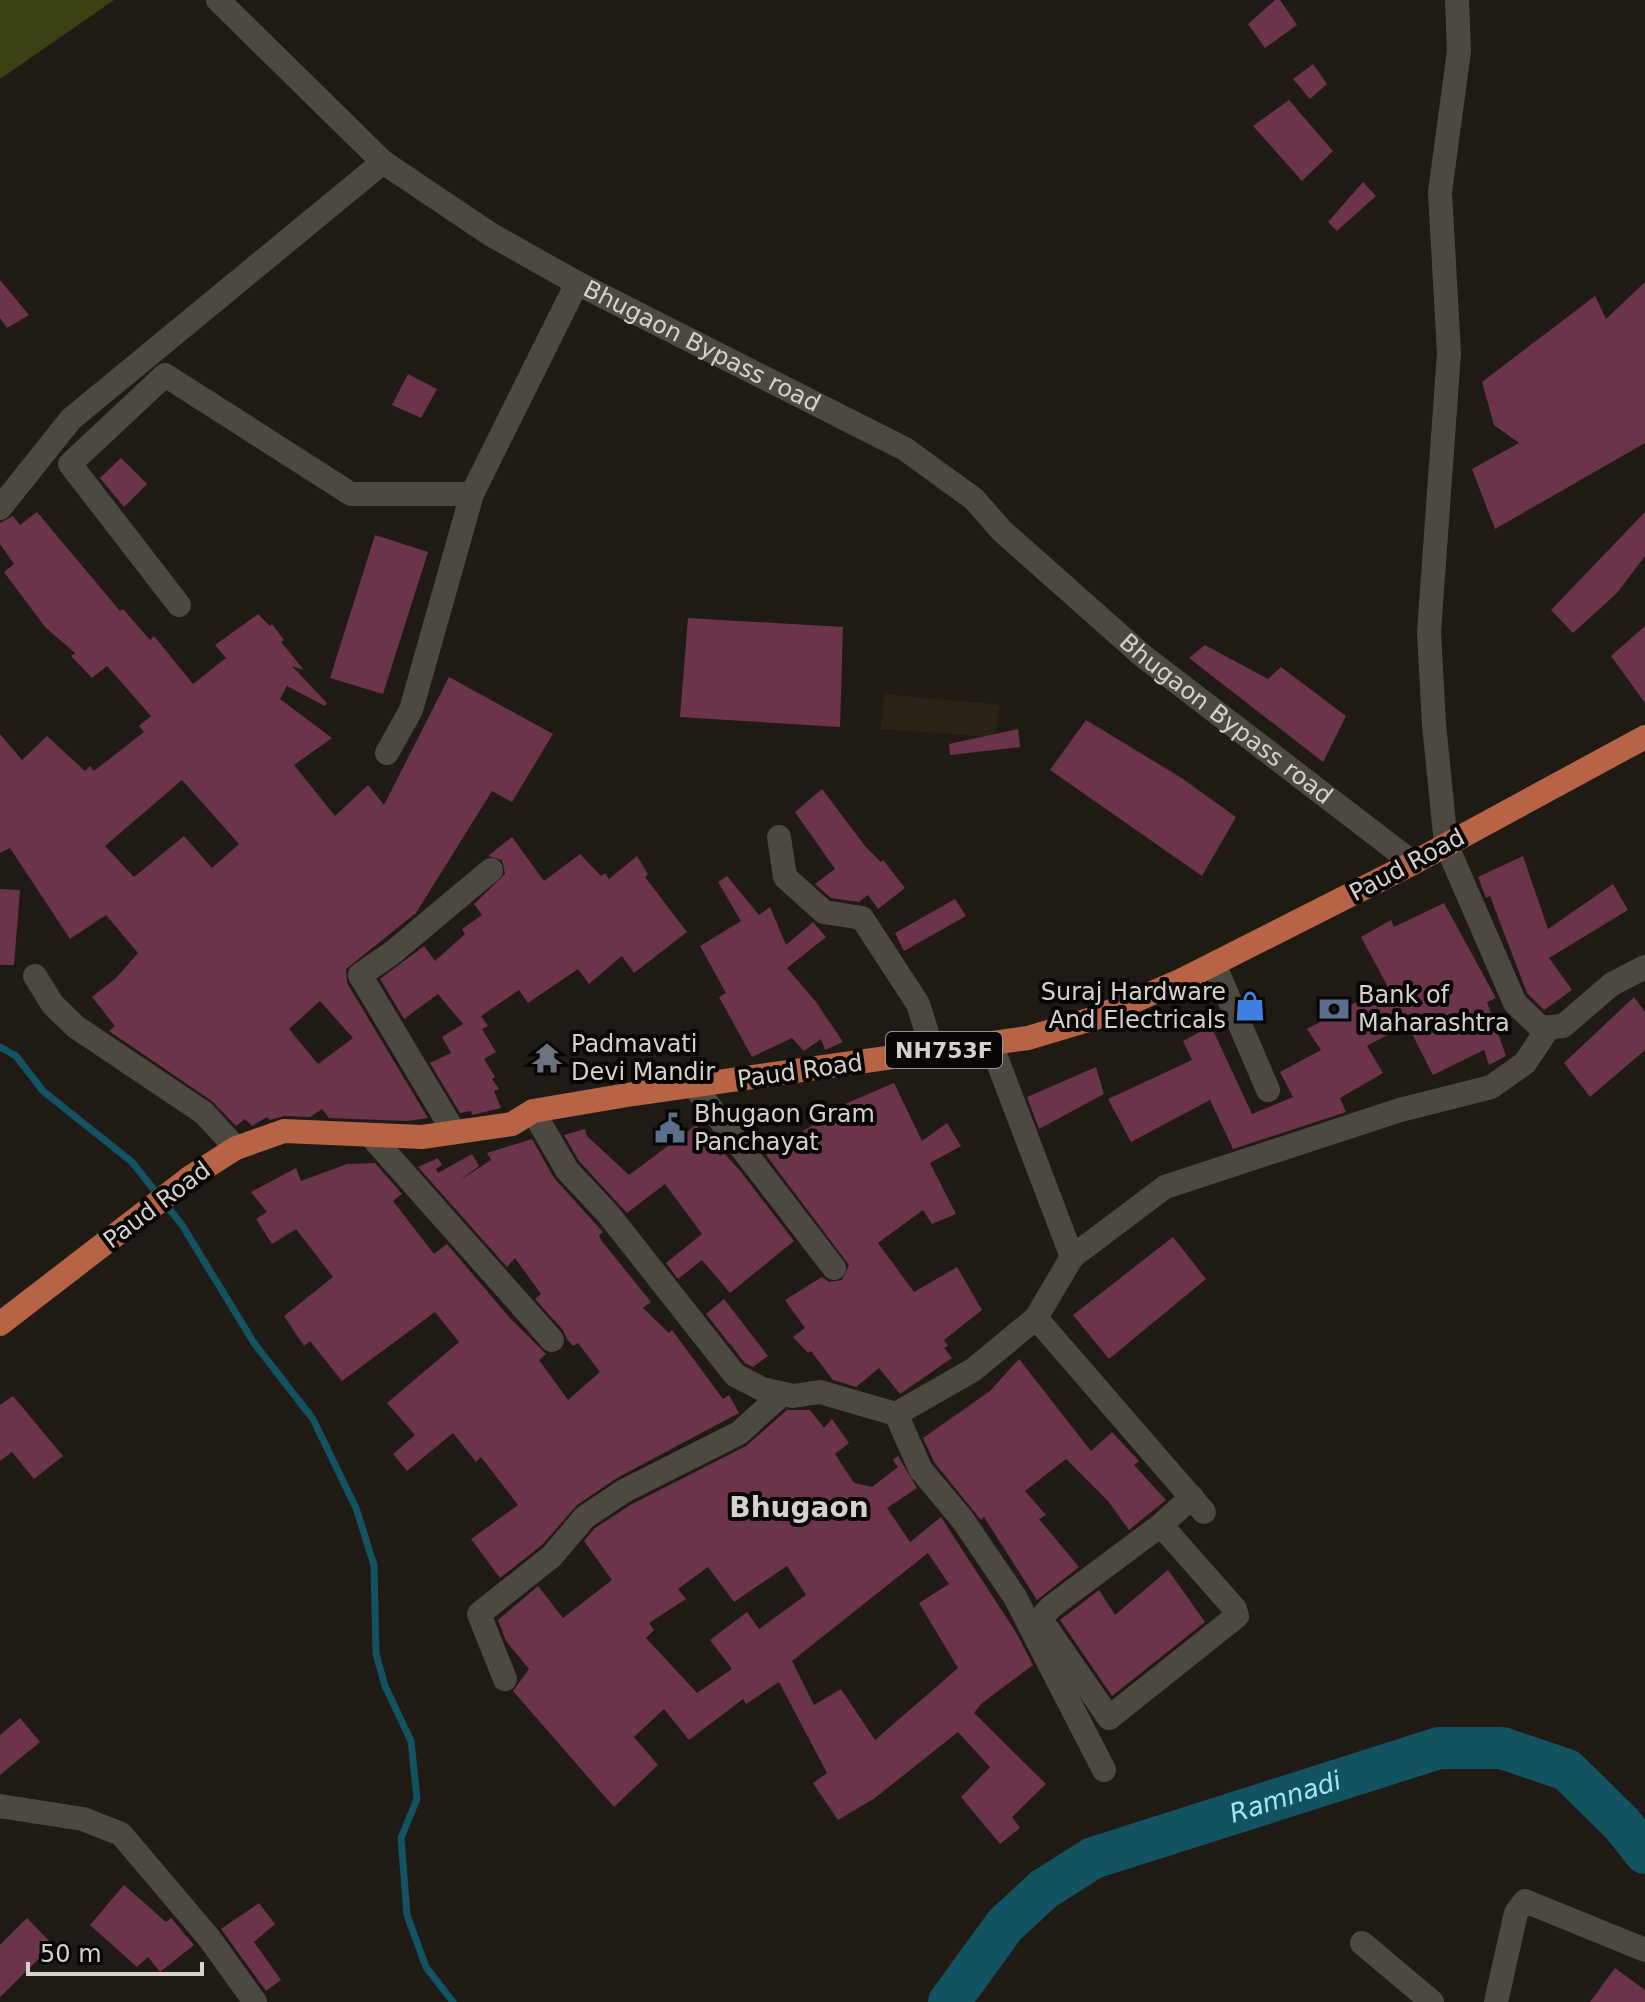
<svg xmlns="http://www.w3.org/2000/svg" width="1645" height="2002" viewBox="0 0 1645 2002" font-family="'DejaVu Sans',sans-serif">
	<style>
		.built { fill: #2a2215 }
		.green { fill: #3c4114 }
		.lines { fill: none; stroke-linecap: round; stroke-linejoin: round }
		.stream { stroke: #125261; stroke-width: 7 }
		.river { stroke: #125261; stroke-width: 42 }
		.building { fill: #6b344a; fill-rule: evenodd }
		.minor { stroke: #4e4940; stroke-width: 24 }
		.major { stroke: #b76345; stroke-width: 24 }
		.labels { text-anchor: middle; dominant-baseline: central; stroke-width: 8; stroke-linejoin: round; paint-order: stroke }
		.shield { fill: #070604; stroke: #979591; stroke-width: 2 }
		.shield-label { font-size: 22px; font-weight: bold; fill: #d5d2cd }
		.street-label { font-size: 24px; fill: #d5d2cd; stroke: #070604 }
		.poi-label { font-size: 24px; fill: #d5d2cd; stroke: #070604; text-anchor: start }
		.water-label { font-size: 26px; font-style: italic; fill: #a5e3f6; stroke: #070604 }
		.quarter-label { font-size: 28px; font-weight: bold; fill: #d5d2cd; stroke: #070604 }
	</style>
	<rect width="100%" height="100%" fill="#1f1a13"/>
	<!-- built -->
	<path class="built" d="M884 694 1000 705 996 731 989 737 881 729Z"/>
	<!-- green -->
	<path class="green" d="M0 0H114L0 79Z"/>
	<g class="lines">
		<!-- stream -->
		<path class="stream" d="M0 1047 16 1056 43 1091 132 1162 182 1225 254 1343 313 1419 356 1508 374 1565 376 1654 385 1686 411 1741 417 1799 401 1838 407 1915 426 1967 453 2002"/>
		<!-- river -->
		<path class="river" id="s1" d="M949 2002 1005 1925 1044 1889 1093 1858 1439 1748H1502L1567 1770 1621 1823 1645 1853"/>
	</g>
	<!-- building -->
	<g class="building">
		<path d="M1275 0H1280L1297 25 1265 48 1248 24Z"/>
		<path d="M1313 64 1327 84 1310 99 1293 79Z"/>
		<path d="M1289 100 1333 151 1302 181 1253 126Z"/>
		<path d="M1363 182 1376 196 1337 231 1328 222Z"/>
		<path d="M0 280 29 315 7 328 0 318Z"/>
		<path d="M1645 282V443L1495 529 1472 469 1519 443 1494 425 1482 382 1595 296 1606 319Z"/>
		<path d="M408 374 437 389 421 418 392 405Z"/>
		<path d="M121 458 147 484 124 507 100 478Z"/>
		<path d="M37 512 120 611 123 609 150 640 154 636 193 684 226 658 215 645 258 614 270 626 272 624 284 640 281 642 304 670 292 666 327 703 325 706 287 686 280 699 332 738 294 765 335 816 368 785 384 805 449 677 553 734 512 802 492 791 416 913 346 969 347 983 428 1118 407 1121 329 1118 322 1109 310 1117 284 1116 270 1120 267 1117 252 1126 245 1119 236 1126 212 1101 109 1031 115 1026 92 997 116 978 138 953 106 915 70 939 10 848 0 853V734L22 760 47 736 85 771 90 766 94 771 144 732 139 726 151 716 107 666 92 678 71 656 75 653 45 627 4 572 14 564 0 544V523L13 516 20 525ZM182 780 239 844 212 868 184 836 134 877 105 846ZM320 1001 353 1038 318 1064 289 1029Z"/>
		<path d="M1645 512V556L1617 593 1573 633 1551 610Z"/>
		<path d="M375 535 428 552 383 694 330 678Z"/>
		<path d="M688 618 843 627 840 727 680 717Z"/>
		<path d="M1645 626V703L1611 656Z"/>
		<path d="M1205 645 1268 679 1281 667 1346 716 1323 762 1189 658Z"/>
		<path d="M1086 720 1180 777 1236 817 1202 876 1050 770Z"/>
		<path d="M1018 729 1020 747 950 755 949 744Z"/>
		<path d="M822 789 865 846 881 862 883 860 905 888 878 909 868 895 859 902 831 898 815 884 835 869 795 812Z"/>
		<path d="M512 837 544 881 580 854 601 876 605 873 609 879 637 856 648 874 645 877 687 932 634 973 622 956 589 984 578 969 528 1003 519 990 481 1016 488 1026 482 1029 496 1052 484 1059 495 1077 492 1079 499 1089 494 1091 501 1108 472 1115 471 1111 460 1113 430 1063 451 1053 442 1037 463 1024 438 994 404 1019 380 979 424 946 435 961 465 934 462 929 482 915 474 904 505 874 502 860 488 856Z"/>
		<path d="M1523 856 1548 929 1613 884 1628 910 1549 958 1572 990 1544 1010 1527 993 1490 896 1486 898 1478 877Z"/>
		<path d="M727 876 759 915 770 907 786 945 813 922 826 937 787 968 816 1002 843 1042 825 1050 821 1039 804 1051 792 1038 752 1057 719 997 726 993 700 946 741 921 718 882Z"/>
		<path d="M0 889 20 890 14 965H0Z"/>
		<path d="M955 899 966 916 904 951 895 933Z"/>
		<path d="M1444 903 1496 998 1487 1002 1506 1056 1489 1065 1484 1050 1433 1075 1407 1024 1367 1046 1383 1073 1340 1098 1346 1112 1233 1149 1210 1100 1131 1142 1108 1099 1192 1060 1183 1041 1211 1026 1252 1114 1293 1097 1280 1072 1321 1050 1307 1029 1387 985 1361 937 1391 920 1394 927Z"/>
		<path d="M1634 997 1645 1012V1050L1590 1097 1564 1063Z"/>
		<path d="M1096 1067 1104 1094 1039 1129 1027 1097Z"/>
		<path d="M894 1083 922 1141 947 1123 961 1146 930 1163 956 1214 932 1224 923 1210 878 1243 914 1292 957 1267 982 1310 944 1340 948 1346 944 1348 952 1358 900 1394 879 1368 856 1387 833 1380 811 1351 808 1353 793 1337 805 1328 785 1300 822 1277 829 1282 842 1280 849 1265 766 1155 847 1103Z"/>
		<path d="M696 1125 720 1156 724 1153 741 1172 794 1241 730 1293 702 1260 678 1279 666 1263 702 1234 665 1184 627 1213 579 1161 564 1135 585 1129 587 1136 629 1175Z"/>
		<path d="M532 1139 554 1178 603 1232 599 1235 601 1240 651 1302 643 1308 669 1333 672 1330 723 1399 729 1395 739 1413 617 1478 577 1505 542 1545 500 1578 471 1539 518 1505 481 1457 476 1462 453 1433 407 1471 393 1454 415 1435 387 1403 459 1342 435 1312 342 1381 310 1341 304 1346 284 1316 333 1277 296 1229 272 1244 256 1219 267 1212 251 1192 296 1168 301 1181 347 1164 375 1163 402 1194 393 1201 434 1254 447 1244 510 1318 546 1354 539 1360 568 1400 600 1372 578 1343 573 1346 567 1339 563 1330 535 1299 541 1294 515 1258 507 1267 418 1167 438 1158 442 1165 436 1169 438 1173 472 1154 479 1166 459 1181 491 1160 487 1153Z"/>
		<path d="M1173 1237 1206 1279 1109 1359 1073 1315Z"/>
		<path d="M724 1299 768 1356 753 1367 745 1363 706 1314Z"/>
		<path d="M1019 1359 1091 1451 1112 1432 1139 1461 1134 1465 1166 1500 1129 1530 1108 1501 1066 1459 1025 1491 1046 1515 1039 1519 1079 1567 1037 1600 984 1517 981 1520 934 1462 923 1438 990 1391Z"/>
		<path d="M13 1396 63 1456 34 1479 12 1452 0 1461V1405Z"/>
		<path d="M787 1410H810L824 1428 832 1419 849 1443 835 1454 854 1483 872 1487 898 1467 893 1460 898 1456 917 1488 887 1508 910 1542 941 1517 1017 1634 1033 1665 981 1704 974 1713 1046 1784 1012 1817 1020 1828 1000 1844 961 1797 990 1767 958 1732 875 1798 838 1820 813 1783 827 1773 779 1682 746 1704 743 1699 689 1740 664 1709 634 1737 658 1765 614 1807 513 1691 529 1669 506 1641 498 1620 538 1586 563 1618 612 1580 584 1541 595 1528 632 1504 746 1446ZM928 1553 949 1584 919 1603 958 1668 875 1740 841 1689 814 1705 792 1661ZM787 1566 806 1595 759 1629 747 1612 710 1640 732 1669 697 1693 646 1638 654 1630 649 1623 686 1599 678 1589 708 1567 734 1602Z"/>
		<path d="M1168 1570 1205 1622 1112 1696 1060 1620 1099 1590 1115 1615Z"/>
		<path d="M20 1718 40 1742 0 1775V1735Z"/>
		<path d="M124 1885 166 1922 171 1918 194 1945 160 1972 148 1957 137 1967 90 1925Z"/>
		<path d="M259 1903 275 1924 254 1942 281 1980 266 1991 221 1929Z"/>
		<path d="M27 1918 53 1945 0 1997V1945Z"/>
		<path d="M1615 1968 1645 1990V2002H1590Z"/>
	</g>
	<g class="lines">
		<!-- minor -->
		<g class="minor">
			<path id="s2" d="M218 0 383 162 490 234 577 283 905 449 974 499 1002 531 1143 656 1413 863"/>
			<path d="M1457 0 1459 51 1440 192 1449 353 1429 632 1434 724 1446 844 1515 1003 1541 1028 1563 1026 1612 984 1645 967"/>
			<path d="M0 508 71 419 383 162"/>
			<path d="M179 605 70 464 165 375 351 494H472"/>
			<path d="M387 753 411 710 472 494 577 283"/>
			<path d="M779 837 785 877 824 912 862 918 918 1004 933 1052"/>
			<path d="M1214 964 1268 1090"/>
			<path d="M35 976 53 1005 76 1027 204 1113 236 1148"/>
			<path d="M991 1044 1072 1257 1165 1187 1400 1110 1491 1087 1525 1063 1549 1027"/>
			<path d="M694 1086 834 1268"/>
			<path d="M533 1111 567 1170 609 1215 735 1375 762 1389 793 1396 820 1392 896 1414 973 1370 1036 1318 1072 1257"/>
			<path d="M454 1132 360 975 392 953 491 870"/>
			<path d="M371 1136 552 1340"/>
			<path d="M1036 1318 1204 1512"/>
			<path d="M896 1414 921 1470 962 1519 1015 1597 1104 1770"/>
			<path d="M1161 1525 1235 1609 1237 1616 1109 1718 1044 1624V1615L1051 1607 1161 1525 1192 1497"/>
			<path d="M505 1679 479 1614 552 1556 585 1517 624 1491 739 1433 782 1394"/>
			<path d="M0 1806 83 1819 121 1834 209 1938 255 2002"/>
			<path d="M1362 1943 1432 2002"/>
			<path d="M1496 2002 1516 1913 1525 1901 1645 1950"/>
		</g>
		<!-- major -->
		<path class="major" d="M0 1324 192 1176 236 1148 284 1131 422 1137 512 1124 533 1111 633 1094 1028 1038 1095 1018 1182 980 1413 863 1645 737"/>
	</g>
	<!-- icons -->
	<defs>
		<g id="shop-bare" transform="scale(2.4)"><path d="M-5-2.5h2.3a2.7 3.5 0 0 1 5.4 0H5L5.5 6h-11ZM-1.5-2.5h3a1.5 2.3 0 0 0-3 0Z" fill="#3f7fe0" stroke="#070604" stroke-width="2.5" paint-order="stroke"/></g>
		<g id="bank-bare" transform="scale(2.4)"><path d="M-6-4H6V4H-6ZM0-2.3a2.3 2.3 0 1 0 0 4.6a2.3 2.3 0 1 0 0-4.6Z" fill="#5c6f8a" stroke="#070604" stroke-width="2.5" paint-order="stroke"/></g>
		<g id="temple-bare" transform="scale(2.4)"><path d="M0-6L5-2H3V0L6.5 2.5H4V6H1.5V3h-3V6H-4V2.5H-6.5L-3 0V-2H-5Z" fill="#6b7280" stroke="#070604" stroke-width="2.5" paint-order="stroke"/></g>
		<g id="civic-bare" transform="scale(2.4)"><path d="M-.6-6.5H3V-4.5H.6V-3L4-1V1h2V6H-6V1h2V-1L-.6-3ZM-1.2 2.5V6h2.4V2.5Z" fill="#5c6f8a" stroke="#070604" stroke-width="2.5" paint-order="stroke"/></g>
	</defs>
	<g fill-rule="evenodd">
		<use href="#shop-bare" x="1250" y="1006"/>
		<use href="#bank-bare" x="1334" y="1009"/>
		<use href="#temple-bare" x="547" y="1058"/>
		<use href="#civic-bare" x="670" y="1128"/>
	</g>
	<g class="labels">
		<!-- shield labels -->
		<rect class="shield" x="886" y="1032" width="116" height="36" rx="6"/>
		<g class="shield-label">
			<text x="944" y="1050">NH753F</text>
		</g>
		<!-- street labels -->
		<g class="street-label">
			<text stroke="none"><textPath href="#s2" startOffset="600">Bhugaon Bypass road</textPath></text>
			<text stroke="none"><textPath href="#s2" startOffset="1248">Bhugaon Bypass road</textPath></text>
			<text transform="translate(1407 865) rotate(-28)">Paud Road</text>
			<text transform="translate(800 1071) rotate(-8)">Paud Road</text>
			<text transform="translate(157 1205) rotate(-37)">Paud Road</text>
		</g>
		<!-- poi labels -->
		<g class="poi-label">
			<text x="1226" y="992" text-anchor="end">Suraj Hardware<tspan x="1226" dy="28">And Electricals</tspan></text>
			<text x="1358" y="995">Bank of<tspan x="1358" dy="28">Maharashtra</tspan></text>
			<text x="571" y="1044">Padmavati<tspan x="571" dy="28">Devi Mandir</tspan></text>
			<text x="694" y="1114">Bhugaon Gram<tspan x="694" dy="28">Panchayat</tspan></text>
		</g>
		<!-- water labels -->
		<g class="water-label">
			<text stroke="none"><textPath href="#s1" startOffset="408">Ramnadi</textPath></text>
		</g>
		<!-- quarter labels -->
		<g class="quarter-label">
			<text x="799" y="1507">Bhugaon</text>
		</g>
	</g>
	<!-- scale -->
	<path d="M28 1962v12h174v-12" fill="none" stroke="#d5d2cd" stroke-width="4"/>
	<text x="40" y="1962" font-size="24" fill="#d5d2cd" stroke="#070604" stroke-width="6" paint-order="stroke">50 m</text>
</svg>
